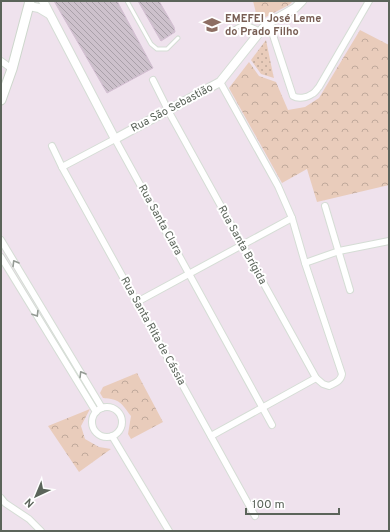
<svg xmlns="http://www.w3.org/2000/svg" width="390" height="532" viewBox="0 0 390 532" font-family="Overpass,sans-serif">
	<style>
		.forest { fill: url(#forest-crowns) }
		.park { fill: url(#park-dots) }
		.building { fill: url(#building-back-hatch); stroke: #d4bfd3 }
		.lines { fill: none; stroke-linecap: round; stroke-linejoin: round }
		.service-casing { stroke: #d5ddd5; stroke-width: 5 }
		.minor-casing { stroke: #d5ddd5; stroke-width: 8 }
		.tertiary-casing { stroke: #d5ddd5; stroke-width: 10 }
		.secondary-casing { stroke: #cdd7cc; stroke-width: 11 }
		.service { stroke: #fff; stroke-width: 3 }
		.minor { stroke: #fff; stroke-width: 6 }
		.tertiary { stroke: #fff; stroke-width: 8 }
		.secondary { stroke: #fff; stroke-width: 9 }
		.oneway { stroke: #949a94 }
		.labels { text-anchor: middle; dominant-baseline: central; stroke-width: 4; stroke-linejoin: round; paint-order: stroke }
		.education-label { font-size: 11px; font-weight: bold; fill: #785e54; stroke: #fff; text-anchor: start }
		.street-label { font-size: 11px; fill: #5b645a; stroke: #fff }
	</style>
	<defs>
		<pattern id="forest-crowns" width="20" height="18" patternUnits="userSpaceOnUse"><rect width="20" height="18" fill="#e9ccbb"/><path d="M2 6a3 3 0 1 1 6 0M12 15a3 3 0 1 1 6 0" fill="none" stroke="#c0a99b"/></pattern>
		<pattern id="park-dots" width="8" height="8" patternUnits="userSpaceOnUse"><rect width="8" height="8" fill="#e9ccbb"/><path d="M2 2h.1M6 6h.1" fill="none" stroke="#c0a99b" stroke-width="1.8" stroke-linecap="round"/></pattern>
		<pattern id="building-back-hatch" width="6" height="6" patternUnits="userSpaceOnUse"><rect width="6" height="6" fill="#cdc1cc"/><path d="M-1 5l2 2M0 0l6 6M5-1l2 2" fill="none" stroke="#a9a0a9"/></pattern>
	</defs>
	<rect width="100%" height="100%" fill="#efe2ed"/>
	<!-- forest -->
	<g class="forest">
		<path d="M253 1H293L289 5 258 21Z"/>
		<path d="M360 30 389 45V185L317 202 307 169 282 183 229 88 249 62 259 76 276 82 288 110 305 107 319 98Z"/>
		<path d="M137 373 163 422 131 439 128 434 131 416C121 403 120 399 103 398L100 393 103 387Z"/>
		<path d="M90 409 81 426 85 439 99 447 111 449 79 472 48 426Z"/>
	</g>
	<!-- park -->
	<path class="park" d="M266 40 273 74 274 78 261 74 251 60Z"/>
	<!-- building -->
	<g class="building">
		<path d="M54 1H117L153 68 107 93Z"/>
		<path d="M138 1H159L174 27 175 32 161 41Z"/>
	</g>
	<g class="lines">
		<!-- service casing -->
		<g class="service-casing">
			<g id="service">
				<path d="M127 1 151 44 157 49H167L178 38"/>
				<path d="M229 33C241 23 246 22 259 30"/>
			</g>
		</g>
		<!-- minor casing -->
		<g class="minor-casing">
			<g id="minor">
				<path d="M269 23 293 96C298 99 307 98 312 94 315 93 317 89 319 87L369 1"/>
				<path d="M1 61 12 69"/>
				<path d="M153 80 170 114 316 378 323 384 329 386C335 383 341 381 342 374L305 263 292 218 278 186 220 82"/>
				<path d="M52 146 62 167 255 516"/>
				<path d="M62 167 115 139 272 425"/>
				<path d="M325 206 350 290"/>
				<path d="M1 240 102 408"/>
				<path d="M1 257 96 412"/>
				<path d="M305 263 339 251 389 241"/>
				<path d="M137 302 292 218"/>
				<circle cx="107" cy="422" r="15"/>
				<path d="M112 436 169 531"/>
				<path d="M211 436 316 378"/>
				<path d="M1 498 5 503 29 519 41 531"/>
			</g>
		</g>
		<!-- tertiary casing -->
		<g class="tertiary-casing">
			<g id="tertiary">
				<path d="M43 1 115 139 220 82 263 28 269 23 295 8 302 1"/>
				<path d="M29 6 39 8 49 14"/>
			</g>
		</g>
		<!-- secondary casing -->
		<g class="secondary-casing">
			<path id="secondary" d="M1 100 12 69 30 1"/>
		</g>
		<!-- service -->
		<use href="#service" class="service"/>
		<!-- minor -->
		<use href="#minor" class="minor"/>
		<!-- tertiary -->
		<use href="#tertiary" class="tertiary"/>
		<!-- secondary -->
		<use href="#secondary" class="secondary"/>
	</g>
	<!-- one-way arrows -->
	<defs><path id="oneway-chevron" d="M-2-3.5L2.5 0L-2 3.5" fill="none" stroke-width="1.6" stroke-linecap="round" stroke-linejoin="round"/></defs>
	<g class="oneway">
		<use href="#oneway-chevron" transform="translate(15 263) rotate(-121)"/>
		<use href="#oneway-chevron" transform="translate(36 314) rotate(58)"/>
		<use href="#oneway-chevron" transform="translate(82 374) rotate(-121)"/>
	</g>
	<!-- icons -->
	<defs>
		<g id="school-bare" transform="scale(1.38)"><path d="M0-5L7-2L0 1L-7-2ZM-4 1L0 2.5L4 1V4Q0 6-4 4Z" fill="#8d6e63" stroke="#fff" stroke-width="2.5" paint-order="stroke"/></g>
	</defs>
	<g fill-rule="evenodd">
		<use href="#school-bare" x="212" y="25"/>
	</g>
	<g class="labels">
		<!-- education labels -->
		<g class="education-label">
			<text x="225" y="19">EMEFEI José Leme<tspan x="225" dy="13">do Prado Filho</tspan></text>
		</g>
		<!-- street labels -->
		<g class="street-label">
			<text transform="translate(172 108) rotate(-28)">Rua São Sebastião</text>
			<text transform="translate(160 220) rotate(61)">Rua Santa Clara</text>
			<text transform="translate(242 245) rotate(61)">Rua Santa Brígida</text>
			<text transform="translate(153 331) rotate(61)">Rua Santa Rita de Cássia</text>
		</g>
	</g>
	<!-- border -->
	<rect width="390" height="532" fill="none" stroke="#5b645a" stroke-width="4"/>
	<!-- north arrow -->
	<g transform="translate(36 496) rotate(224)" stroke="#ffffff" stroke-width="3" paint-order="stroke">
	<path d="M0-3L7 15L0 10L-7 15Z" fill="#5b645a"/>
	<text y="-6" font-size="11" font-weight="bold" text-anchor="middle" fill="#5b645a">N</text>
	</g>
	<!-- scale -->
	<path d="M246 508v6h93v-6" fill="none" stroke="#5b645a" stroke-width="2"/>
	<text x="252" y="508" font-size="12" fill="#5b645a" stroke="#ffffff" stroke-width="3" paint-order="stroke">100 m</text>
</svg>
